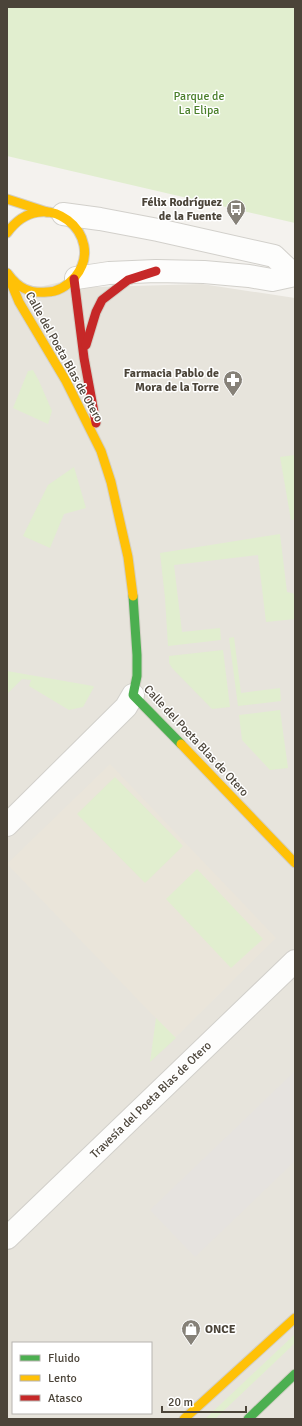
<svg xmlns="http://www.w3.org/2000/svg" width="302" height="1426" viewBox="0 0 302 1426" font-family="Signika,sans-serif">
	<style>
		.residential { fill: #e7e4dc; fill-rule: evenodd }
		.education { fill: #eae5da }
		.green { fill: #e1eecf }
		.parking { fill: #e6e3df }
		.lines { fill: none; stroke-linecap: round; stroke-linejoin: round }
		.street-casing { stroke: #d2d0cb; stroke-width: 24 }
		.fast-casing { stroke: #d3cfc5; stroke-width: 11 }
		.slow-casing { stroke: #d3cfc5; stroke-width: 11 }
		.jam-casing { stroke: #d3cfc5; stroke-width: 11 }
		.street { stroke: #fdfdfc; stroke-width: 22 }
		.fast { stroke: #4caf50; stroke-width: 9 }
		.slow { stroke: #ffc107; stroke-width: 9 }
		.jam { stroke: #c62828; stroke-width: 9 }
		.labels { text-anchor: middle; dominant-baseline: central; stroke-width: 3; stroke-linejoin: round; paint-order: stroke }
		.park-label { font-size: 12px; fill: #4a7f2a; stroke: #fff }
		.poi-label { font-size: 12px; font-weight: bold; fill: #4b4439; stroke: #fff; text-anchor: end }
		.street-label { font-size: 12px; fill: #4b4439; stroke: #fff }
	</style>
	<rect width="100%" height="100%" fill="#f4f2ee"/>
	<!-- residential -->
	<path class="residential" d="M7 272 26 290 74 279 98 287 202 284 295 298V1419H7ZM13 1343H151V1413H13Z"/>
	<!-- education -->
	<path class="education" d="M110 764 276 938 175 1038 7 864Z"/>
	<!-- green -->
	<g class="green">
		<path d="M7 7H295V223L7 156Z"/>
		<path d="M33 370 39 381 52 411 48 424 13 408 28 371Z"/>
		<path d="M294 455 295 462V519L291 520 280 457Z"/>
		<path d="M74 467 86 508 64 514 50 548 23 536 48 485Z"/>
		<path d="M280 534 287 592 295 594V619L266 622 258 555 174 565 182 632 220 628 221 640 168 646 165 598 160 553Z"/>
		<path d="M234 637 241 693 280 688 281 701 238 706 229 638Z"/>
		<path d="M223 650 230 707 212 709 172 668 169 663V656Z"/>
		<path d="M7 671 93 686 94 687 83 707 69 710 29 686 31 680 22 679 7 694Z"/>
		<path d="M280 710 288 768 270 770 242 740 239 715Z"/>
		<path d="M115 777 183 846 145 883 77 814Z"/>
		<path d="M197 869 263 939 231 968 166 899Z"/>
		<path d="M156 1018 176 1038 150 1062Z"/>
		<path d="M295 1334V1343L215 1419H205Z"/>
	</g>
	<!-- parking -->
	<path class="parking" d="M295 1071V1161L195 1257 150 1210Z"/>
	<g class="lines">
		<!-- street casing -->
		<g class="street-casing">
			<g id="street">
				<path d="M63 214 100 219 158 230 274 256 294 275"/>
				<path d="M76 278 109 273 156 271 204 272 249 276 272 280 295 275"/>
				<path d="M7 825 126 707 133 695"/>
				<path d="M7 1238 295 961"/>
			</g>
		</g>
		<!-- fast casing -->
		<g class="fast-casing">
			<g id="fast">
				<path d="M133 596 137 655V676L133 695 181 744"/>
				<path d="M248 1419 295 1374"/>
			</g>
		</g>
		<!-- slow casing -->
		<g class="slow-casing">
			<g id="slow">
				<path d="M7 199 47 212"/>
				<path d="M7 233C44 181 109 236 75 277 68 285 58 292 47 292 30 294 18 288 8 274"/>
				<path d="M7 273 19 302 66 381 101 451 111 482 128 557 133 596"/>
				<path d="M181 744 295 863"/>
				<path d="M184 1419 295 1318"/>
			</g>
		</g>
		<!-- jam casing -->
		<g class="jam-casing">
			<g id="jam">
				<path d="M74 279 84 358 96 423"/>
				<path d="M86 345 96 312 102 300 128 280 156 271"/>
			</g>
		</g>
		<!-- street -->
		<use href="#street" class="street"/>
		<!-- fast -->
		<use href="#fast" class="fast"/>
		<!-- slow -->
		<use href="#slow" class="slow"/>
		<!-- jam -->
		<use href="#jam" class="jam"/>
	</g>
	<!-- icons -->
	<defs>
		<g id="bus-pin" transform="scale(1)"><path d="M0 17L-7.5 6A9.5 9.5 0 1 1 7.5 6Z" fill="#868178" stroke="#fff"/><path d="M-5-6H5V4H4V6H2V4H-2V6H-4V4H-5ZM-3.5-4V0h7V-4ZM-3.5 1.2v1.5H-2V1.2ZM2 1.2v1.5H3.5V1.2Z" fill="#fff"/></g>
		<g id="pharmacy-pin" transform="scale(1)"><path d="M0 17L-7.5 6A9.5 9.5 0 1 1 7.5 6Z" fill="#868178" stroke="#fff"/><path d="M-2-6h4v4h4v4h-4v4h-4v-4h-4v-4h4Z" fill="#fff"/></g>
		<g id="shop-pin" transform="scale(1)"><path d="M0 17L-7.5 6A9.5 9.5 0 1 1 7.5 6Z" fill="#868178" stroke="#fff"/><path d="M-5-2.5h2.3a2.7 3.5 0 0 1 5.4 0H5L5.5 6h-11ZM-1.5-2.5h3a1.5 2.3 0 0 0-3 0Z" fill="#fff"/></g>
	</defs>
	<g fill-rule="evenodd">
		<use href="#bus-pin" x="236" y="209"/>
		<use href="#pharmacy-pin" x="233" y="380"/>
		<use href="#shop-pin" x="191" y="1329"/>
	</g>
	<g class="labels">
		<!-- park labels -->
		<g class="park-label">
			<text x="199" y="96">Parque de<tspan x="199" dy="14">La Elipa</tspan></text>
		</g>
		<!-- poi labels -->
		<g class="poi-label">
			<text x="222" y="202">Félix Rodríguez<tspan x="222" dy="14">de la Fuente</tspan></text>
			<text x="219" y="373">Farmacia Pablo de<tspan x="219" dy="14">Mora de la Torre</tspan></text>
			<text x="205" y="1329" text-anchor="start">ONCE</text>
		</g>
		<!-- street labels -->
		<g class="street-label">
			<text transform="translate(64 357) rotate(61)">Calle del Poeta Blas de Otero</text>
			<text transform="translate(196 741) rotate(47)">Calle del Poeta Blas de Otero</text>
			<text transform="translate(151 1100) rotate(-44)">Travesía del Poeta Blas de Otero</text>
		</g>
	</g>
	<!-- border -->
	<rect width="302" height="1426" fill="none" stroke="#4b4439" stroke-width="16"/>
	<!-- legend -->
	<rect x="12" y="1342" width="140" height="72" fill="#ffffff" stroke="#b7b4b0"/>
	<rect x="20" y="1355" width="20" height="6" fill="#4caf50" stroke="#b7b4b0"/>
	<text x="48" y="1362" font-size="12" fill="#4b4439">Fluido</text>
	<rect x="20" y="1375" width="20" height="6" fill="#ffc107" stroke="#b7b4b0"/>
	<text x="48" y="1382" font-size="12" fill="#4b4439">Lento</text>
	<rect x="20" y="1395" width="20" height="6" fill="#c62828" stroke="#b7b4b0"/>
	<text x="48" y="1402" font-size="12" fill="#4b4439">Atasco</text>
	<!-- scale -->
	<path d="M162 1406v6h84v-6" fill="none" stroke="#4b4439" stroke-width="2"/>
	<text x="168" y="1406" font-size="12" fill="#4b4439" stroke="#ffffff" stroke-width="3" paint-order="stroke">20 m</text>
</svg>
